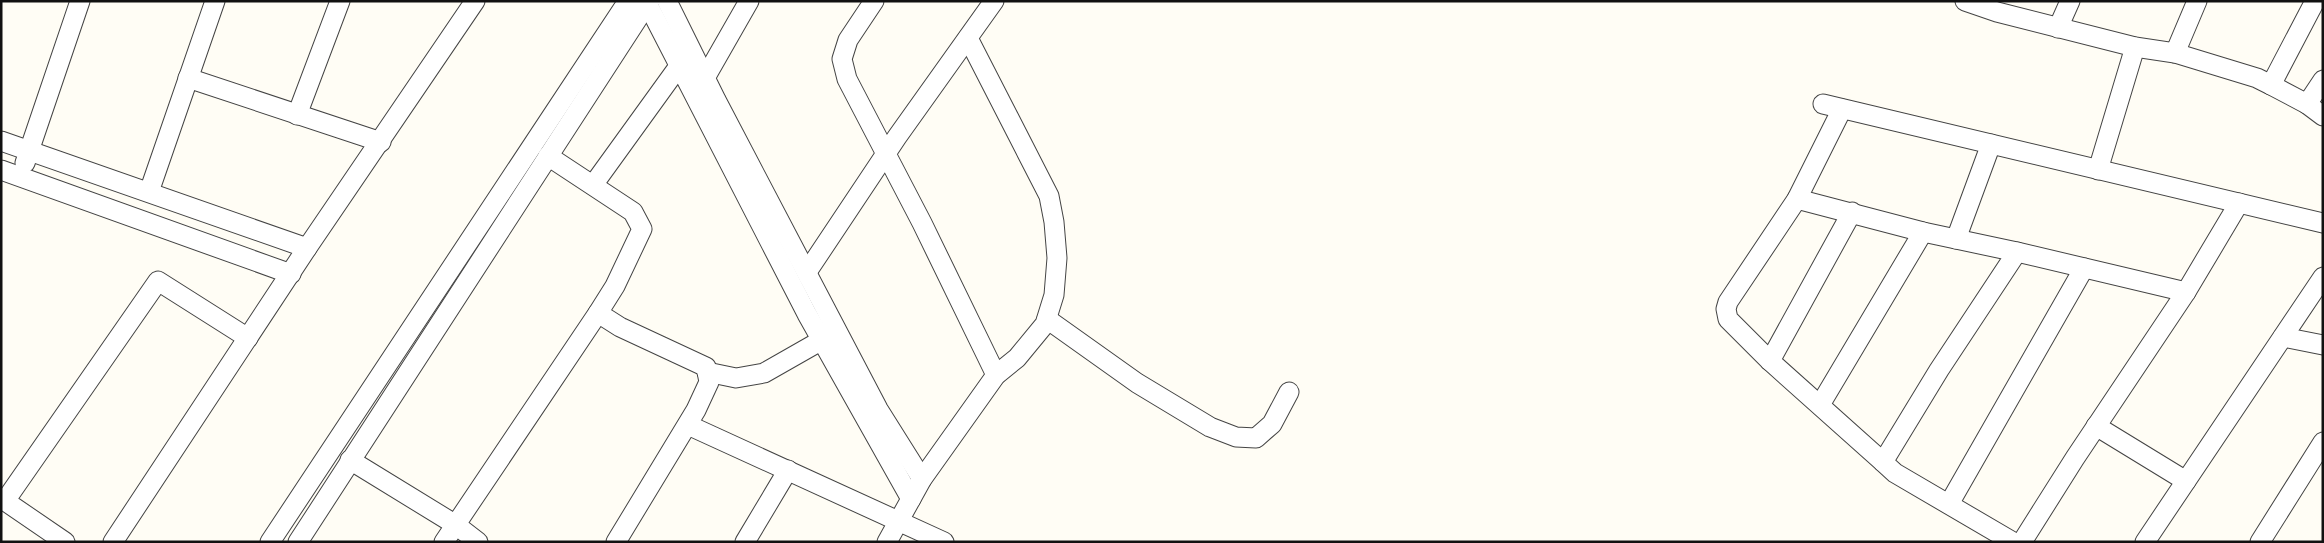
<svg xmlns="http://www.w3.org/2000/svg" width="2324" height="543" viewBox="0 0 2324 543" font-family="Spectral,serif">
	<style>
		.lines { fill: none; stroke-linecap: round; stroke-linejoin: round }
		.minor-casing { stroke: #444; stroke-width: 21 }
		.minor { stroke: #fff; stroke-width: 19 }
	</style>
	<rect width="100%" height="100%" fill="#fffdf5"/>
	<g class="lines">
		<!-- minor casing -->
		<g class="minor-casing">
			<g id="minor">
				<path d="M646 1 807 314 911 499"/>
				<path d="M667 1 716 100 878 409 922 479"/>
				<path d="M874 1 848 40 842 59 847 79 922 223 996 375"/>
				<path d="M1965 1 1997 12 2135 47 2175 53 2257 78 2271 85 2315 1"/>
				<path d="M2058 28 2070 1"/>
				<path d="M2175 53 2197 1"/>
				<path d="M188 78 381 142"/>
				<path d="M705 78 749 1"/>
				<path d="M2271 85 2307 104 2323 80"/>
				<path d="M1823 104 2323 223"/>
				<path d="M2307 104 2323 116"/>
				<path d="M1842 109 1797 199 1728 302 1726 309 1728 319 1770 361 1883 462"/>
				<path d="M297 115 340 1"/>
				<path d="M1 141 307 248"/>
				<path d="M548 156 633 212 642 229 615 286 598 313 620 327 706 367 709 382 696 410 616 542"/>
				<path d="M25 163 80 1"/>
				<path d="M1 170 291 274"/>
				<path d="M2098 170 2135 47"/>
				<path d="M593 185 679 66"/>
				<path d="M149 192 215 1"/>
				<path d="M1797 199 1923 232 2017 252 2186 292"/>
				<path d="M1956 239 1991 144"/>
				<path d="M807 272 897 137 994 1"/>
				<path d="M1047 319 1137 383 1210 427 1236 437 1256 438 1272 424 1289 392"/>
				<path d="M2283 337 2323 345"/>
				<path d="M1770 361 1852 212"/>
				<path d="M707 372 736 378 764 373 822 340"/>
				<path d="M1820 405 1923 232"/>
				<path d="M688 425 944 542"/>
				<path d="M2096 426 2186 481"/>
				<path d="M350 460 456 525 478 542"/>
				<path d="M1949 504 2084 268"/>
				<path d="M65 542 5 501 158 281 248 338"/>
				<path d="M113 542 307 248 475 1"/>
				<path d="M270 542 628 1"/>
				<path d="M298 542 649 1"/>
				<path d="M444 542 598 313"/>
				<path d="M745 542 788 470"/>
				<path d="M887 542 922 479 996 375 1017 358 1045 324 1054 295 1057 258 1054 222 1049 196 968 38"/>
				<path d="M2013 542 1895 473 1883 462 1939 370 2017 252"/>
				<path d="M2022 542 2075 458 2186 292 2239 203"/>
				<path d="M2145 542 2323 277"/>
				<path d="M2260 542 2323 442"/>
			</g>
		</g>
		<!-- minor -->
		<use href="#minor" class="minor"/>
	</g>
	<!-- border -->
	<rect width="2324" height="543" fill="none" stroke="#111111" stroke-width="5"/>
</svg>
